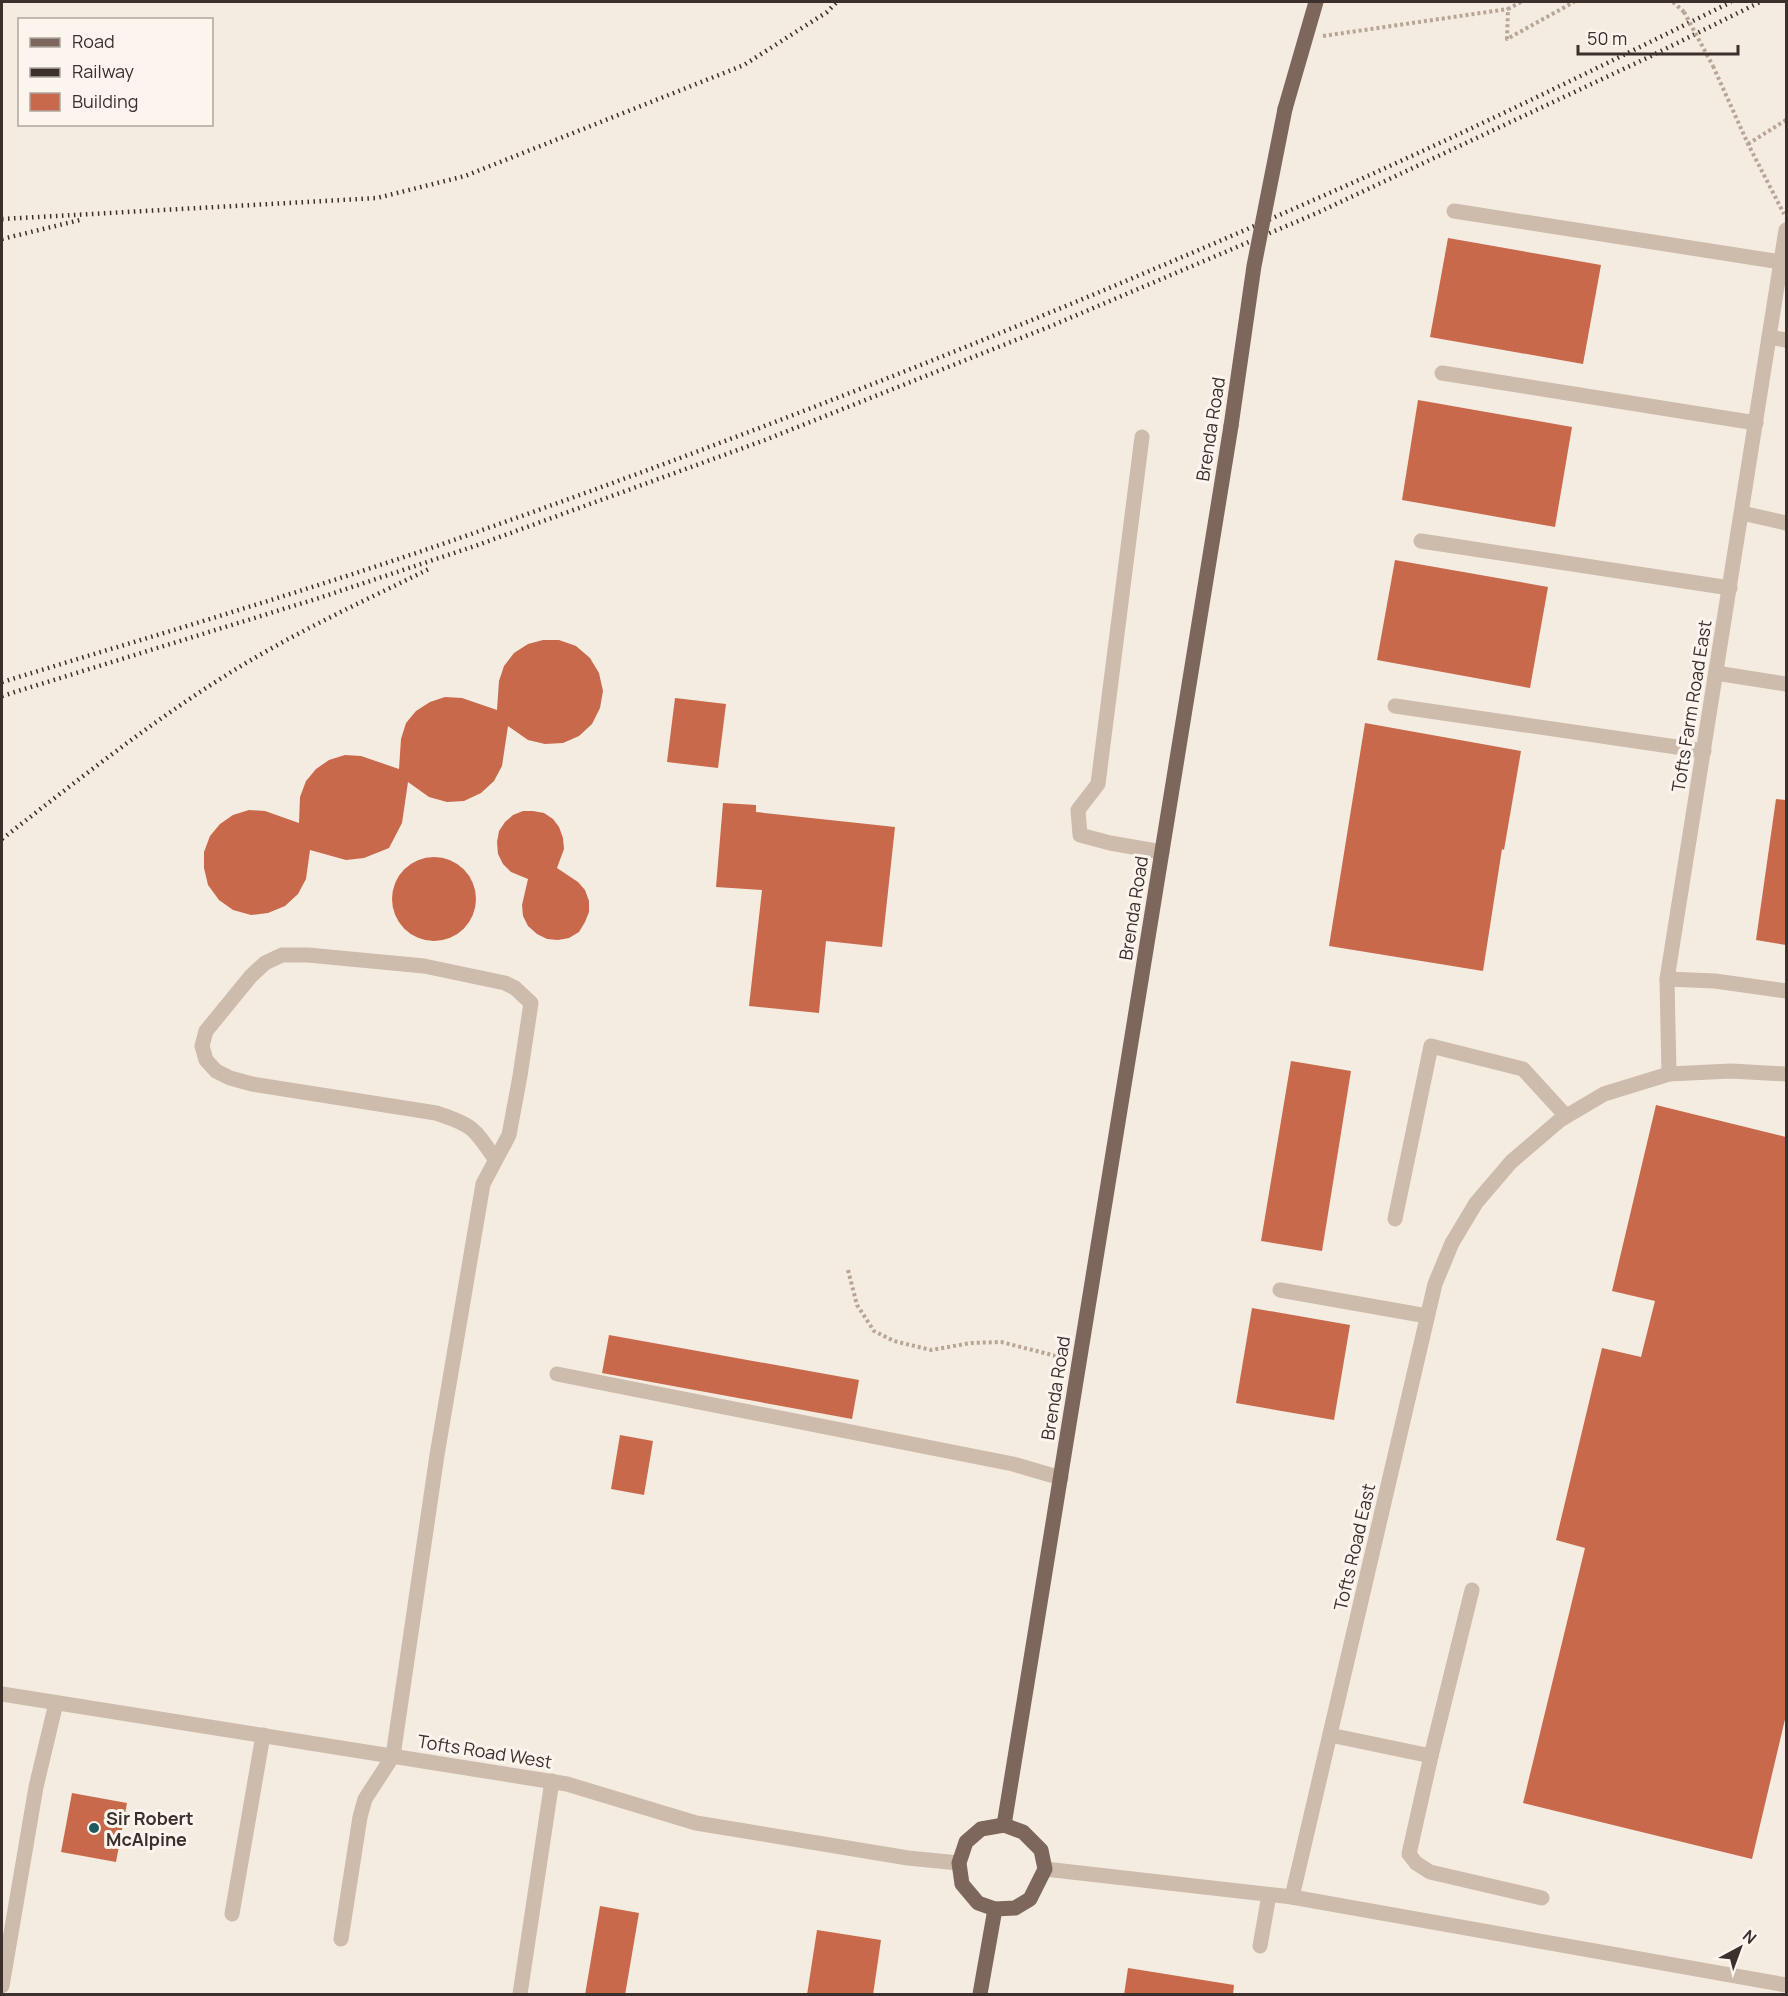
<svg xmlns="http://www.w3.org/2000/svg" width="1788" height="1996" viewBox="0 0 1788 1996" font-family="Manrope,sans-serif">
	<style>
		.building { fill: #c8694b }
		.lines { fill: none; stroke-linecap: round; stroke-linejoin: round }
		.path { stroke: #b9a596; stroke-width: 4; stroke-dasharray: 3 3; stroke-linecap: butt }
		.minor { stroke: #cdbbac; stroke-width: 15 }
		.major { stroke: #7d675c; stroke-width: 15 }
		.rail { stroke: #3b302b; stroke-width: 4.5; stroke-dasharray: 1.5 4.5; stroke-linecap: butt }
		.path-bridge { stroke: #b9a596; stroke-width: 4; stroke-dasharray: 3 3; stroke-linecap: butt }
		.major-bridge { stroke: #7d675c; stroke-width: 15 }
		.poi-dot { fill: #1f5a5e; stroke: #fbf5ee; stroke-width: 2 }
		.labels { text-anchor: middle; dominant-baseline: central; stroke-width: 6; stroke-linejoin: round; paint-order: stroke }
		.street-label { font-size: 18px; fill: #3b302b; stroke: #fbf5ee }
		.poi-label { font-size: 18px; font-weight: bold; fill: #3b302b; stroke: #fbf5ee; text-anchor: start }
	</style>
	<rect width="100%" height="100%" fill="#f4ebe1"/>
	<!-- building -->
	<g class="building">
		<path d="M1448 238 1601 265 1583 364 1430 337Z"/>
		<path d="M1418 400 1572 427 1555 527 1402 500Z"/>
		<path d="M1395 560 1548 587 1530 688 1377 660Z"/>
		<path d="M543 640H559L576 646 590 658 599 673 603 691 600 708 592 724 579 736 563 743 545 744 528 740 508 726 502 766 494 781 481 793 464 801 447 802 429 797 408 782 402 823 389 848 364 858 346 860 310 850 306 879 298 894 285 906 268 913 251 915 233 910 219 900 208 885 204 868V852L210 836 220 824 233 815 249 810 265 811 299 823 300 797 306 781 316 769 329 760 345 755 361 756 399 769 401 739 406 723 416 711 430 702 445 697 462 698 497 710 499 681 504 666 514 653 528 644Z"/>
		<path d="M675 698 726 704 718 768 667 762Z"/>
		<path d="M1365 723 1521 751 1504 850 1502 849 1483 971 1329 946Z"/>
		<path d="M1776 799 1786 800V945L1756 940Z"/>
		<path d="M723 803 756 805V812L895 827 882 947 826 941 819 1013 749 1006 762 890 716 887Z"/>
		<path d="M523 811H533L544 813 553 819 559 827 563 838 564 849 557 868 578 882 585 890 589 901V912L585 922 579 932 569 938 558 940 547 939 537 934 528 926 523 916 522 905 528 879 511 872 503 864 498 854 497 842 499 831 505 822 513 815Z"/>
		<circle cx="434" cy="899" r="42"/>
		<path d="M1291 1061 1351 1071 1322 1251 1261 1241Z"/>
		<path d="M1656 1105 1786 1137V1715L1752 1859 1523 1803 1585 1548 1556 1540 1602 1348 1641 1357 1655 1301 1612 1291Z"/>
		<path d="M1252 1308 1350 1325 1334 1420 1236 1403Z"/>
		<path d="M609 1335 859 1380 852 1419 602 1373Z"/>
		<path d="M620 1435 653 1441 644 1495 611 1489Z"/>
		<path d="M72 1793 127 1803 116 1862 61 1852Z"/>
		<path d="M600 1906 639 1913 625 1995H585Z"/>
		<path d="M817 1930 881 1940 873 1995H807Z"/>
		<path d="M1128 1968 1234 1985 1233 1995H1124Z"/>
	</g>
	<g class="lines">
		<!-- path -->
		<g class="path">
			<path d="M1521 2 1508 9 1507 39 1574 2"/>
			<path d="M1673 2 1684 12"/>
			<path d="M1323 36 1508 9"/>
			<path d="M1713 66 1748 144 1784 214"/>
			<path d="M1748 144 1786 120"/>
			<path d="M848 1270 857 1305 874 1331 894 1341 931 1350 971 1343 1001 1342 1064 1358"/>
		</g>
		<!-- minor -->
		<g class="minor">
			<path d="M1454 211 1781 262 1786 268"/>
			<path d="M1769 337 1786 340"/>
			<path d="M1442 373 1756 423"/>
			<path d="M1142 437 1098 784 1078 810 1080 835 1110 843 1162 852"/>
			<path d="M1742 513 1786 523"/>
			<path d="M1421 541 1730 588"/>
			<path d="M1716 673 1786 684"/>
			<path d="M1395 706 1704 751"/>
			<path d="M1667 979 1715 981 1786 991"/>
			<path d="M1669 1074 1667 979 1786 230"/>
			<path d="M1395 1219 1431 1046 1523 1069 1566 1116"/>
			<path d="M1280 1290 1427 1316"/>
			<path d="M557 1374 1013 1464 1061 1478"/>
			<path d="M2 1694 567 1784 696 1823 908 1858 959 1863"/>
			<path d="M1330 1735 1431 1756 1472 1590"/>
			<path d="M1431 1756 1409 1854 1416 1863 1430 1872 1542 1898"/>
			<path d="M1045 1869 1292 1897 1435 1284 1452 1243 1476 1203 1511 1162 1560 1120 1604 1094 1669 1074 1731 1071 1786 1074"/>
			<path d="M1292 1897 1786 1985"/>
			<path d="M232 1914 263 1735"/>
			<path d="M341 1939 360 1817 365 1799 393 1756 437 1455 483 1184 509 1135 520 1076 531 1003 515 988 505 983 424 966 308 955H282L265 963 251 976 206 1031 202 1046 206 1060 216 1071 230 1078 252 1084 436 1113C473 1125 474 1128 495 1159"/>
			<path d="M1260 1946 1269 1895"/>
			<path d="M2 1986 36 1787 56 1703"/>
			<path d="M520 1994 552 1781"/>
		</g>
		<!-- major -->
		<g class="major">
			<path d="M1285 109 1316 2"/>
			<path d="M1004 1825 1231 426"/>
			<path d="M1004 1825 1023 1832 1041 1850 1045 1869 1030 1899 1015 1908 995 1909 978 1903 962 1884 959 1863 966 1842 981 1829Z"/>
			<path d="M980 1994 995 1909"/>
		</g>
		<!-- rail -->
		<g class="rail">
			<path d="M2 219 377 198 465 176 744 65 827 12 837 2"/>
			<path d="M2 239 80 220"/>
			<path d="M2 682C159 634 318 588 474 533 756 433 1035 323 1309 202 1451 140 1592 71 1731 2"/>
			<path d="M2 696 319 598 475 546 765 440 1051 326 1317 213 1649 57 1760 2"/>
			<path d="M2 839C79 779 157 717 241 666 302 629 368 599 431 568"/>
		</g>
		<!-- path-bridge -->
		<path class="path-bridge" d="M1684 12 1713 66"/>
		<!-- major-bridge -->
		<path class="major-bridge" d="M1231 426 1254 266 1285 109"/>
	</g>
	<!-- markers -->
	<circle class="poi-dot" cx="94" cy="1828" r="6"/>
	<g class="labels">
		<!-- street labels -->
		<g class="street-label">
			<text transform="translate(1210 429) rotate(-81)">Brenda Road</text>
			<text transform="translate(1691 706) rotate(-81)">Tofts Farm Road East</text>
			<text transform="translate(1133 908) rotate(-81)">Brenda Road</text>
			<text transform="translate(1055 1388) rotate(-81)">Brenda Road</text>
			<text transform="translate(1354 1547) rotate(-77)">Tofts Road East</text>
			<text transform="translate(485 1751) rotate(9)">Tofts Road West</text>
		</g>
		<!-- poi labels -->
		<g class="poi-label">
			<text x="106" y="1818">Sir Robert<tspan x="106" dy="21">McAlpine</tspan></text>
		</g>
	</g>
	<!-- border -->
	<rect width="1788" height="1996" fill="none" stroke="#3b302b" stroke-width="6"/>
	<!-- legend -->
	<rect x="18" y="18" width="195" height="108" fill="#fbf5ee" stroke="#aea6a0" stroke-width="1.5"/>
	<rect x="30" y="38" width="30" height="9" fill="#7d675c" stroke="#aea6a0" stroke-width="1.5"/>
	<text x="72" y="48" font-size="18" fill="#3b302b">Road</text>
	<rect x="30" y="68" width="30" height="9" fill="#3b302b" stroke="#aea6a0" stroke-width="1.5"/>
	<text x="72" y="78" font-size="18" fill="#3b302b">Railway</text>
	<rect x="30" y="93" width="30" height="18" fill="#c8694b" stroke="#aea6a0" stroke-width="1.5"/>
	<text x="72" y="108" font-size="18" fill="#3b302b">Building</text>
	<!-- north arrow -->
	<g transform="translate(1740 1948) rotate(41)" stroke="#fbf5ee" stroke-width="4.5" paint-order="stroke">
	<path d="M0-4.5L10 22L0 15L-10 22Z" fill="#3b302b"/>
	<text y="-9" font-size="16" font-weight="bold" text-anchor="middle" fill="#3b302b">N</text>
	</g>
	<!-- scale -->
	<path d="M1578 45v9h160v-9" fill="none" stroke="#3b302b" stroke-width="3"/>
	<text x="1587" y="45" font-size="18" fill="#3b302b" stroke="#fbf5ee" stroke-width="4.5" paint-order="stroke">50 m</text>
</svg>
